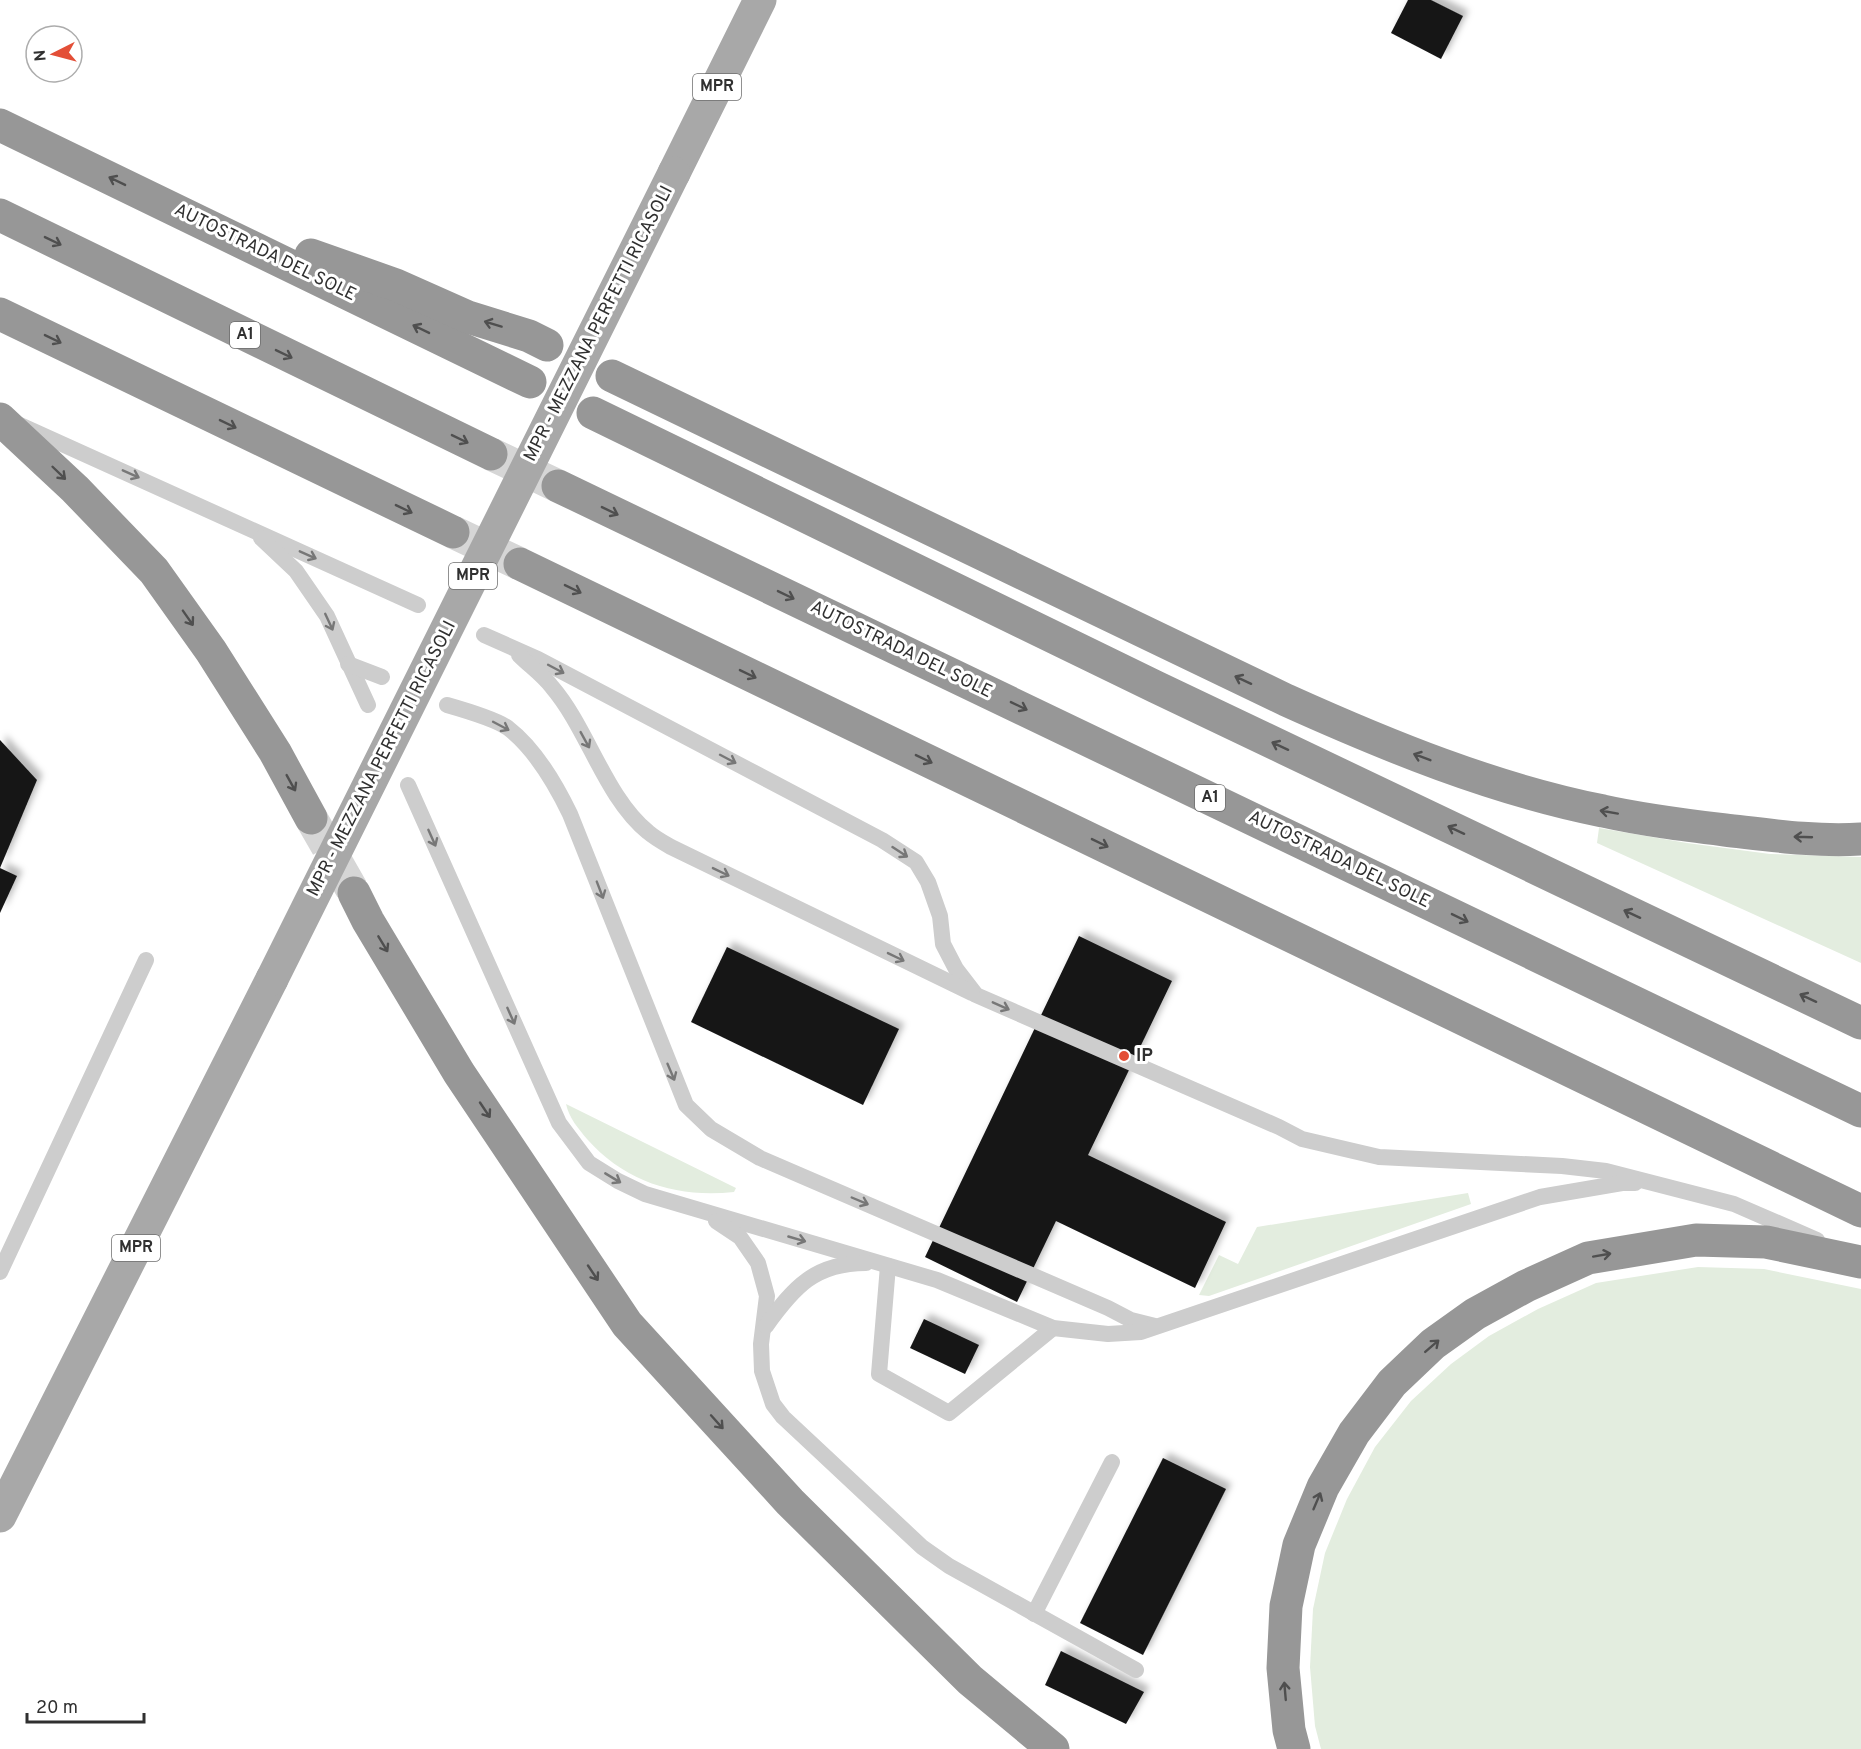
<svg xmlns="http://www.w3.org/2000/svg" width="1861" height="1749" viewBox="0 0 1861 1749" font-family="Overpass,sans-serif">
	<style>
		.green { fill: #e3eddf }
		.building { fill: #171717; filter: url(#shadow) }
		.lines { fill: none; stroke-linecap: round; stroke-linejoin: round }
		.highway-tunnel { stroke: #d6d6d6; stroke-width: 33; stroke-dasharray: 33 16; stroke-linecap: butt }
		.lane { stroke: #cdcdcd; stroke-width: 16 }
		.primary { stroke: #a8a8a8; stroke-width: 33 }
		.highway { stroke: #979797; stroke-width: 33 }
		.primary-bridge { stroke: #a8a8a8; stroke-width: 33 }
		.oneway { stroke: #4f4f4f }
		.oneway2 { stroke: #777 }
		.poi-dot { fill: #e34f37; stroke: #fff; stroke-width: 2 }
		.labels { text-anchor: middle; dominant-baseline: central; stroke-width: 6; stroke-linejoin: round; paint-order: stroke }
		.shield { fill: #fff; stroke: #6e6e6e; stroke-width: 1.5 }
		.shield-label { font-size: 16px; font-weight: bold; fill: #303030 }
		.street-label { font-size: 18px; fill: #303030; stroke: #fff }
		.poi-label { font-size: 18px; font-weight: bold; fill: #303030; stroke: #fff; text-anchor: start }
	</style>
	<defs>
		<filter id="shadow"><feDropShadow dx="5.5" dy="-5.5" stdDeviation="3" flood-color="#0004"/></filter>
	</defs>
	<rect width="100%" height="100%" fill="#fff"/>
	<!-- green -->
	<g class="green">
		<path d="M1599 828 1687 843 1770 854 1861 857V963L1597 843Z"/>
		<path d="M566 1104 736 1188 734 1192C678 1198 626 1183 587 1139 578 1128 569 1118 566 1104Z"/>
		<path d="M1468 1193 1471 1204 1209 1296 1199 1295 1219 1255 1238 1264 1257 1227Z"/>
		<path d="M1698 1267 1764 1269 1861 1289V1749H1321L1315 1726 1310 1667 1313 1609 1325 1553 1347 1499 1375 1447 1411 1401 1451 1364 1489 1336 1538 1309 1596 1283Z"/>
	</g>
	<!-- building -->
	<g class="building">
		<path d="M1408 0H1431L1463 16 1441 59 1391 33Z"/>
		<path d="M0 740 37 780 0 868Z"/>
		<path d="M0 868 17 876 0 913Z"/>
		<path d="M1079 936 1172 981 1088 1155 1226 1222 1195 1288 1056 1221 1017 1302 925 1257Z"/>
		<path d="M727 947 899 1029 863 1105 691 1022Z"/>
		<path d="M924 1319 979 1345 965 1374 910 1348Z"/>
		<path d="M1163 1458 1226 1489 1143 1655 1080 1623Z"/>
		<path d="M1061 1651 1144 1692 1126 1724 1045 1685Z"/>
	</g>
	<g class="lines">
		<!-- highway-tunnel -->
		<g class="highway-tunnel">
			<path d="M491 454 558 486"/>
			<path d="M453 532 520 564"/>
			<path d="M311 818 354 893"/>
		</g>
		<!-- lane -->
		<g class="lane">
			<path d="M20 425 418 605"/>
			<path d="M261 538 296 571 327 616 368 705"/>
			<path d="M484 635 538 659 882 840 916 862 928 882 940 916 943 944 956 969 976 995 1279 1127 1302 1139 1379 1157 1562 1166 1606 1171 1734 1204 1817 1240"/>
			<path d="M519 655C530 666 543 675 552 687 588 729 605 797 648 832 655 838 664 843 671 847L972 993"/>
			<path d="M348 664 382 677"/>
			<path d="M447 705C461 709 497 720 508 728 534 748 556 785 570 814L686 1105 711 1129 760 1158 1108 1308 1131 1320 1155 1326"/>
			<path d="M408 785 559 1123 589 1163 618 1181 645 1194 937 1280 1053 1328 1108 1334 1141 1332 1540 1197 1622 1183H1635"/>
			<path d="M716 1221 740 1237 758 1263 767 1296 761 1344 762 1371 773 1404 783 1417 922 1547 949 1566 1136 1670"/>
			<path d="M888 1266 879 1374 949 1413 1053 1328"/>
			<path d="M0 1272 146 960"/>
			<path d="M766 1326C794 1287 815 1263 866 1263"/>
			<path d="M1034 1614 1112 1462"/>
		</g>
		<!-- primary -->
		<g class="primary">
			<path d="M674 173 760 0"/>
			<path d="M0 1516 272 979"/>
		</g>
		<!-- highway -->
		<g class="highway">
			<path d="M0 125 530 382"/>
			<path d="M0 215 491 454"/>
			<path d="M311 255 396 285 468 317 529 336 547 345"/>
			<path d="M0 314 453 532"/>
			<path d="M612 376 1286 700C1388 746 1493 789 1603 811 1643 820 1684 825 1725 830 1769 835 1816 842 1861 839"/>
			<path d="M593 413 1156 687 1861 1023"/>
			<path d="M0 419 75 489 154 571 211 651 275 752 311 818"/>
			<path d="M558 486 1861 1111"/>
			<path d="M520 564 1861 1211"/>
			<path d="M354 893 368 921 459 1073 627 1324 790 1502 970 1680 1053 1749"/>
			<path d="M1294 1749 1289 1730 1283 1668 1286 1606 1299 1545 1323 1487 1354 1433 1392 1383 1433 1344 1475 1314 1526 1286 1588 1258 1696 1240 1766 1242 1861 1262"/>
		</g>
		<!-- primary-bridge -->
		<path class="primary-bridge" d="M272 979 674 173"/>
	</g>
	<!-- one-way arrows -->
	<defs><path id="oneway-shaft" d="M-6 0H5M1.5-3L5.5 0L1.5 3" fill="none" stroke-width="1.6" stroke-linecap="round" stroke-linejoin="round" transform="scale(1.5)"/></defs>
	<g class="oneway">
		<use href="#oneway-shaft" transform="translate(117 181) rotate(-154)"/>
		<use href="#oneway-shaft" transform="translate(53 241) rotate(26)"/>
		<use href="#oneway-shaft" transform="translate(493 324) rotate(-163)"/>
		<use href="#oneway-shaft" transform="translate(421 329) rotate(-154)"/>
		<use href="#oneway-shaft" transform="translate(53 339) rotate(26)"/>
		<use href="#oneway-shaft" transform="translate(284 354) rotate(26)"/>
		<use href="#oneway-shaft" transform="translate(228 424) rotate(26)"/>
		<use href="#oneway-shaft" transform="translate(460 439) rotate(26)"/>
		<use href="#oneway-shaft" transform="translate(59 473) rotate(44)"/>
		<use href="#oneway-shaft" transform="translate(404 509) rotate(26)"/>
		<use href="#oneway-shaft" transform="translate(610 511) rotate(26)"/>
		<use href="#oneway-shaft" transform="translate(573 589) rotate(26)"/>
		<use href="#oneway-shaft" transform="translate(786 595) rotate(26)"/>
		<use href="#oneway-shaft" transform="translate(188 618) rotate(55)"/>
		<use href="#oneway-shaft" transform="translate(748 674) rotate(26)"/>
		<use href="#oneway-shaft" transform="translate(1243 680) rotate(-155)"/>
		<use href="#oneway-shaft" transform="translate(1019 706) rotate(26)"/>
		<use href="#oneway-shaft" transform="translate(1280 746) rotate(-155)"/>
		<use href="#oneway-shaft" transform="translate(1422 757) rotate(-159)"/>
		<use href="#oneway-shaft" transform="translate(924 759) rotate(26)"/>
		<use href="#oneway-shaft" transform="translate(291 783) rotate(61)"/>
		<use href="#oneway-shaft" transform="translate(1609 812) rotate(-170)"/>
		<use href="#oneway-shaft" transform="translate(1456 830) rotate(-155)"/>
		<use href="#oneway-shaft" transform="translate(1803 837) rotate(-178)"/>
		<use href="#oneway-shaft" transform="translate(1100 843) rotate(26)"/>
		<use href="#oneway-shaft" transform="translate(1632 914) rotate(-155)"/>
		<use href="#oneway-shaft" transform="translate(1460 918) rotate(26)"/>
		<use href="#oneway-shaft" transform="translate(383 944) rotate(59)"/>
		<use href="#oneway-shaft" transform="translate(1808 998) rotate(-155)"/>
		<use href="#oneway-shaft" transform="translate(485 1110) rotate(56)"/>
		<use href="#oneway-shaft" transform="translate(1602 1255) rotate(-10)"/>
		<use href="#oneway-shaft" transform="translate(593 1273) rotate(56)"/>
		<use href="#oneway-shaft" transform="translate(1432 1346) rotate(-41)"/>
		<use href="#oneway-shaft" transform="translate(717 1422) rotate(48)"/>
		<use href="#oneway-shaft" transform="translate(1317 1501) rotate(-67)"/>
		<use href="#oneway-shaft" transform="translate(1285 1691) rotate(-95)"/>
	</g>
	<g class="oneway2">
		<use href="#oneway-shaft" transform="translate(131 474) rotate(24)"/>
		<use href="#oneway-shaft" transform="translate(308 555) rotate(24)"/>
		<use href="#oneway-shaft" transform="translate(329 622) rotate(65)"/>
		<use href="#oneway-shaft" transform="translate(556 669) rotate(28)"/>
		<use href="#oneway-shaft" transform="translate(501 726) rotate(28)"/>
		<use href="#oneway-shaft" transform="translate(585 740) rotate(61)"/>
		<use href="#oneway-shaft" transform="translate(728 759) rotate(28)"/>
		<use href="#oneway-shaft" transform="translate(432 838) rotate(66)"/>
		<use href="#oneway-shaft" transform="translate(900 852) rotate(33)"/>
		<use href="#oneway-shaft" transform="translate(721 872) rotate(26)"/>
		<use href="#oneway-shaft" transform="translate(600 890) rotate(69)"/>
		<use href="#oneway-shaft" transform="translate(896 957) rotate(26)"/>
		<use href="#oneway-shaft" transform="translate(1001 1006) rotate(24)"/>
		<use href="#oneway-shaft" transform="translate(511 1016) rotate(66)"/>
		<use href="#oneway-shaft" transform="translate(671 1072) rotate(67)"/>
		<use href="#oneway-shaft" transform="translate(613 1178) rotate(31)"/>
		<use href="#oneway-shaft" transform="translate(860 1201) rotate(23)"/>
		<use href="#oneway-shaft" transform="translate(797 1239) rotate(16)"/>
	</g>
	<!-- markers -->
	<circle class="poi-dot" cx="1124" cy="1056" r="6"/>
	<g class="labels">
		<!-- shield labels -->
		<g class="shield">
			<rect x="693" y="74" width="48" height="26" rx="4.5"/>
			<rect x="230" y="322" width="30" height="26" rx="4.5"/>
			<rect x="449" y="563" width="48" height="26" rx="4.5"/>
			<rect x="1195" y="785" width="30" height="26" rx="4.5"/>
			<rect x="112" y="1235" width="48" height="26" rx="4.5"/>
		</g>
		<g class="shield-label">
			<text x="717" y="87">MPR</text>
			<text x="245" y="335">A1</text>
			<text x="473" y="576">MPR</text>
			<text x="1210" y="798">A1</text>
			<text x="136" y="1248">MPR</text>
		</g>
		<!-- street labels -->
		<g class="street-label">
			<text transform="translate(265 253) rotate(26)">AUTOSTRADA DEL SOLE</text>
			<text transform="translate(599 324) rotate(-63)">MPR - MEZZANA PERFETTI RICASOLI</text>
			<text transform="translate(901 650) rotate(26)">AUTOSTRADA DEL SOLE</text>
			<text transform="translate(382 759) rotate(-63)">MPR - MEZZANA PERFETTI RICASOLI</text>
			<text transform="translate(1339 860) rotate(26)">AUTOSTRADA DEL SOLE</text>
		</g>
		<!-- poi labels -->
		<g class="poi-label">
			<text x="1136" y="1056">IP</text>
		</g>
	</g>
	<!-- north arrow -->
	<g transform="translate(54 54) rotate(264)"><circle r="28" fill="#ffffff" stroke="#acacac" stroke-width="1.5"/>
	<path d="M0-4.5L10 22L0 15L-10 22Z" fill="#e34f37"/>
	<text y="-9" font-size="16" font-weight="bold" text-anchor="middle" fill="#303030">N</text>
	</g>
	<!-- scale -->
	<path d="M27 1713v9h117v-9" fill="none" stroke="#303030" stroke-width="3"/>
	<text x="36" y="1713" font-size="18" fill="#303030" stroke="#ffffff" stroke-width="4.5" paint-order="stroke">20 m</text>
</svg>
